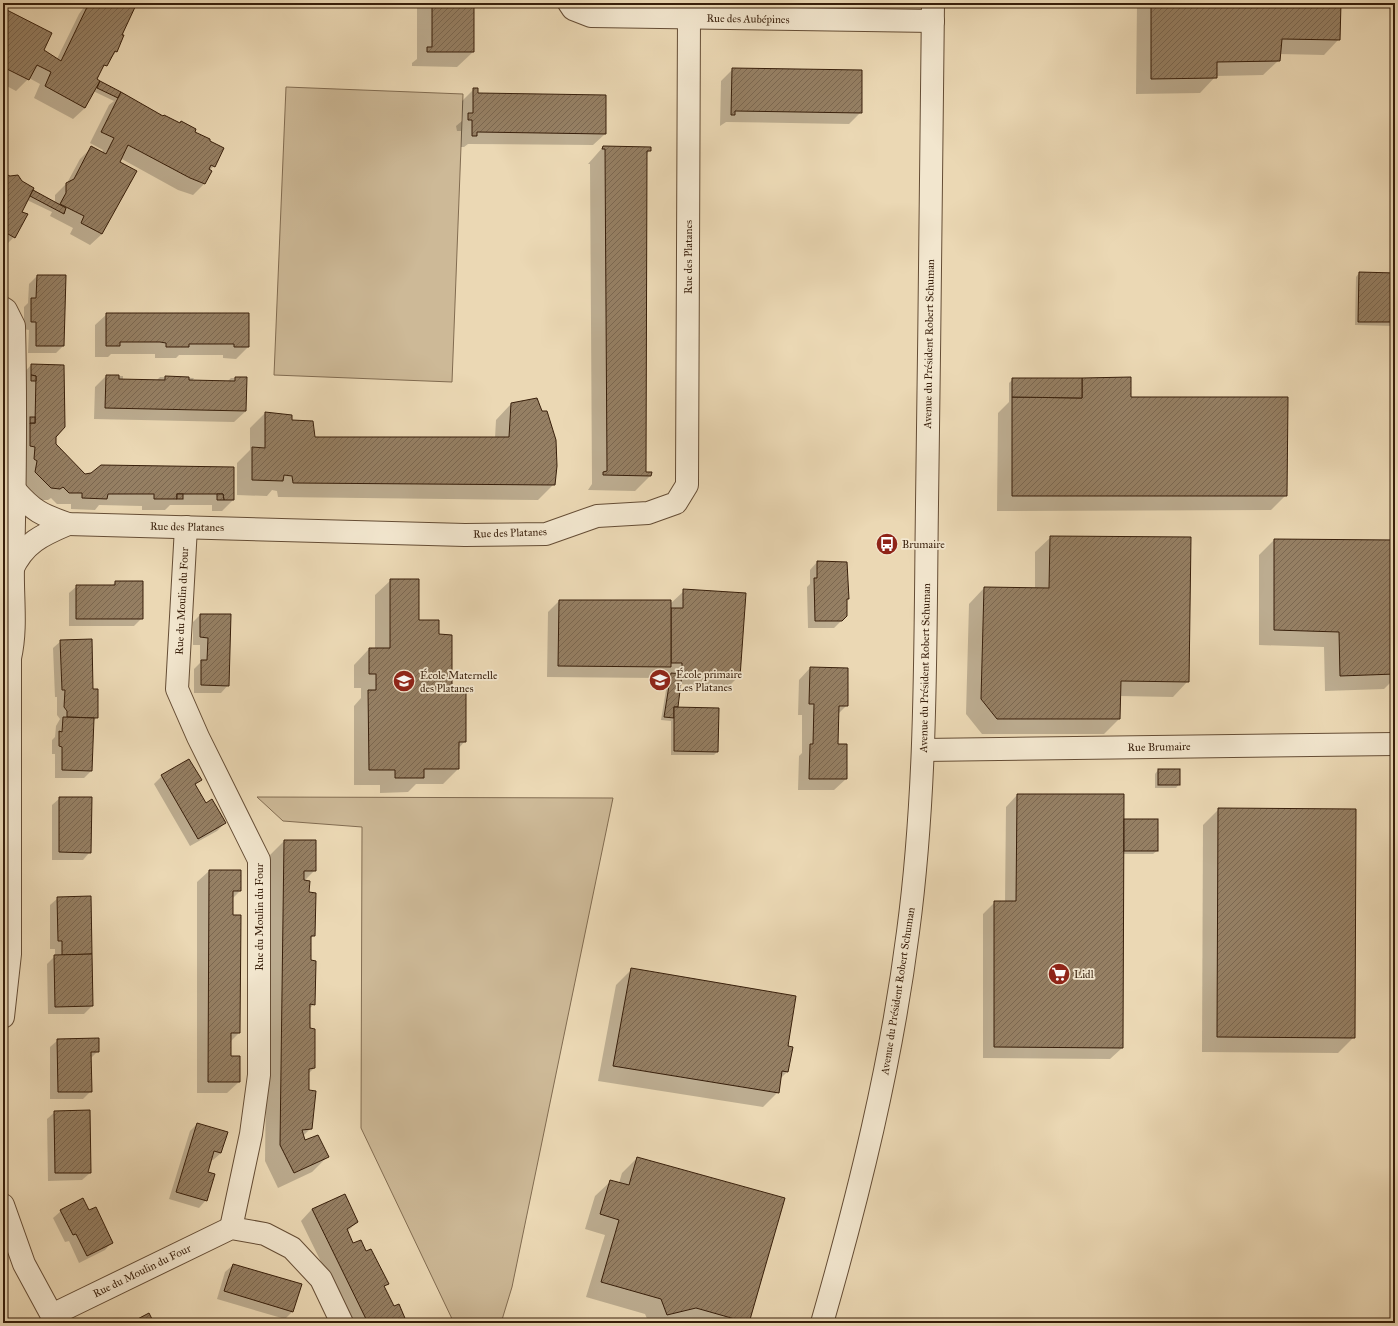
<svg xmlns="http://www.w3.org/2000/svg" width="1398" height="1326" viewBox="0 0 1398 1326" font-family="'IM FELL Great Primer',serif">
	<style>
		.park { fill: #cdb997; stroke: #826c51 }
		.shadow { fill: #0003 }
		.building { fill: url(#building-hatch); stroke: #381f0b }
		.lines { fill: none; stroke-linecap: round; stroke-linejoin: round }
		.minor-casing { stroke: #654d35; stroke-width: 24 }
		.tertiary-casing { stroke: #654d35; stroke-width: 24 }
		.minor { stroke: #f2e6ce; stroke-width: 22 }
		.tertiary { stroke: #f2e6ce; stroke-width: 22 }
		.labels { text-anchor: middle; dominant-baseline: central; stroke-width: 3.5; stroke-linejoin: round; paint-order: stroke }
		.street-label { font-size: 11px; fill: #381f0b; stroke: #f2e6ce }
		.poi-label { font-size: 11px; fill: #381f0b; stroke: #f2e6ce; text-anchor: start }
	</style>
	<defs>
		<pattern id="building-hatch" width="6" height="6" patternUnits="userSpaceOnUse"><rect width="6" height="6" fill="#957f63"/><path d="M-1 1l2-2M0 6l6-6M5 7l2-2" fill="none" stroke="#7b6750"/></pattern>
	</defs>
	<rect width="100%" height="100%" fill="#ebd8b4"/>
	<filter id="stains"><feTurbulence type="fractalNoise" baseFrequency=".005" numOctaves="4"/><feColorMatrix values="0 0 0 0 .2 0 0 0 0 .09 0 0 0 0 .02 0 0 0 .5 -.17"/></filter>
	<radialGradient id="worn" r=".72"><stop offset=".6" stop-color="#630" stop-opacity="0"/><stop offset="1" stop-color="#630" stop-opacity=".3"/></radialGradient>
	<!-- park -->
	<g class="park">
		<path d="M286 87 463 94 452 382 274 375Z"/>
		<path d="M257 797 613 798 512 1287 501 1323H454L361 1128 362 827 283 821Z"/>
	</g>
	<!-- shadow -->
	<g class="shadow">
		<path d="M87 3H130L121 35 123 36 116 52 100 71 95 80 97 85 100 82 163 117 194 132 214 166 210 170 204 184 193 195 178 190 120 158 118 162 136 171 102 234 90 245 70 234 73 228 50 216 52 212 27 200 21 212 14 237 3 248V174L21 182 55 203V195L67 183 80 159 92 147 102 153 103 150 90 143 109 105 114 101 93 91 85 108 73 119 34 98 40 84 29 78 16 91 3 84V9L42 51 57 59 79 14Z"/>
		<path d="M417 3H473V52L457 67 412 66V63L417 59Z"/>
		<path d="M1137 3H1340L1339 39 1324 55 1279 54V60L1263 75 1216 76 1200 93 1136 94Z"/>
		<path d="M733 69 861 112 849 124 726 122 720 126 721 81Z"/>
		<path d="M474 89 477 94 605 134 593 145 468 144 464 147H461V131H457L456 126 462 121V101Z"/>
		<path d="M603 147 650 150 646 155 645 473 650 476 635 491 588 490 592 484 590 164H588Z"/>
		<path d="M1359 273 1395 274V326L1355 325 1356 277Z"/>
		<path d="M37 276 63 346 56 353H28L29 330 24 329V307L28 303 29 284Z"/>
		<path d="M107 314H248V347L236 359 223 358V355H179L176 358H155V354H111L108 357H95V325Z"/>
		<path d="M31 365 55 437V445L84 475 233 468V500L222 511H212V505H170L165 510H142V506L99 505 95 510 71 509V504H57L51 498 48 500H39L24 484 26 472 23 471 20 377Z"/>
		<path d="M106 376H123V380L156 381 160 377 194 378 192 381 227 382 231 378H246V411L234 422 94 419 95 387Z"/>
		<path d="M1013 379 1286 495 1271 510 997 511 998 413 1009 402V383Z"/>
		<path d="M511 404 554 484 538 500 278 497 277 491 272 490 267 496 237 495V463L250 450V428L265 413 291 416V421L314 438H495L496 420Z"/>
		<path d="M1051 537 1188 681 1173 697 1120 696 1119 719 1104 734H982L966 714 969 604 984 588 1035 589V552Z"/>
		<path d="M1274 540 1395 541V678L1384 689 1325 691 1324 647 1259 645V555Z"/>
		<path d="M817 562 848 598 846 601V616L834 628H808L807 587 810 584V570Z"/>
		<path d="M391 580 418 621 438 635 465 741 458 749V769L443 784H416L408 792 380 793V785H354V706L361 698V688H354V665L369 649H375V595Z"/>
		<path d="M115 582 142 618 134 626H69V593L77 586H112Z"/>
		<path d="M684 591 739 676 727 688 680 684 676 708 717 752 714 755H671V721L661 720 668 678 671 674H662L658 678 547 677 548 612 559 601 670 604Z"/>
		<path d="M200 615 228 685 221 693H194V669L200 663V645H193V622Z"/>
		<path d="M61 641 92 690 97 717 93 722 91 771 84 778H55V754H52V740L55 737 56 726 60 719 57 715V697H55L53 648Z"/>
		<path d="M810 668 847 705 838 714 837 745 846 779 834 790H798L799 756 802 753V715H798L799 680Z"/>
		<path d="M1158 770 1179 784 1176 788H1155V774Z"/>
		<path d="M162 776 200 780 195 785 206 804 225 823 217 831 190 846 154 784Z"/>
		<path d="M1017 795 1123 822 1124 820 1157 851 1153 854H1122V1048L1110 1059 983 1058V914L995 902H1005L1006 807Z"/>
		<path d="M60 798 90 852 83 860H52V805Z"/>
		<path d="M1219 809 1354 1037 1338 1053 1202 1052 1203 825Z"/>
		<path d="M284 841 315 870 304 881 308 893 314 935 310 939V961L314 1004 309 1009 314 1068 308 1074 311 1128 303 1136 305 1141 327 1157 312 1172 278 1188 265 1161 269 856Z"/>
		<path d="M209 871H240V891L232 899 239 1033 230 1042V1057L239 1082 227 1093H197V882Z"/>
		<path d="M58 898 92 1006 84 1014H48L47 964 55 956V949H50V905Z"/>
		<path d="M631 970 788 1071 780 1079 778 1092 763 1107 598 1081 616 985Z"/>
		<path d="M58 1040 98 1051 90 1059 91 1091 83 1099H50V1047Z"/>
		<path d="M55 1112 90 1173 82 1180 48 1181 47 1119Z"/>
		<path d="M197 1124 221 1153 213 1160H211L207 1172 206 1200 199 1208 169 1199 190 1131Z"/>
		<path d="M637 1158 783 1199 748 1323H649L645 1314 586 1297 605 1235 585 1229 595 1196 611 1181 619 1183 622 1173Z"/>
		<path d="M344 1195 357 1222 347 1232 353 1244 366 1253 387 1283 383 1287 394 1308 406 1323H351L301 1221 312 1209Z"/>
		<path d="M61 1211 89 1212 112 1242 105 1250 79 1263 69 1241 65 1242 53 1218Z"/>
		<path d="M233 1265 293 1311 285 1319 217 1299 225 1272Z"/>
	</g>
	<!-- building -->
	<g class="building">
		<path d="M89 3H132L136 5 122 35H124L117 52 115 51 107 66 104 65 97 79 100 81 85 108 45 86 51 72 37 65 29 80 3 67V8L52 33 44 50 61 61Z"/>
		<path d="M432 3H474V52H427V47H432Z"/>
		<path d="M1151 3H1341L1340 40 1282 39 1280 61 1217 62V78L1151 79Z"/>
		<path d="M732 68 862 70V113L735 111V115H731Z"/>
		<path d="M100 81 121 92 118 98 97 88Z"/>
		<path d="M473 88H478V93L606 95V134L477 132V136H472V120H468V113H473Z"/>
		<path d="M121 92 163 116 164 115 180 123 181 121 196 129 195 132 210 139V141L224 148 215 167 211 165 209 169 212 171 205 184 190 178 128 145 120 162 137 171 102 234 81 223 84 216 60 204 66 193V183L74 179 91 146 106 154 114 138 101 132Z"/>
		<path d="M603 146 651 147V151H647L646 472H652L651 476 603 475V472L607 471 605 149H602Z"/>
		<path d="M3 173 10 176 18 175 22 181 34 188 22 212 28 214 15 238 3 231Z"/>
		<path d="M33 190 66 208 64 214 30 196Z"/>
		<path d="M1359 272 1395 273V322H1358Z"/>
		<path d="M37 275H66L64 346H36V322H31V298H36Z"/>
		<path d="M106 313H249V347H234V344H189V347H166V343L160 342H120V346H106Z"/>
		<path d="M31 364 64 365 65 427 56 437V444L85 474 91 473 101 465 234 467V500H224L223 494H177V499H154V494H108L107 499 82 498V493H69L63 487 60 489 51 488 35 472 37 461 34 459 35 447 30 446V423H35L36 376 31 375Z"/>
		<path d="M31 375 36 376V381H31Z"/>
		<path d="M106 375H119V379L165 380V376L189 377V380L235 381V377H247L246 411 105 408Z"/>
		<path d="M1131 377V397H1288L1287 496H1012V397L1082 398V378Z"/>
		<path d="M1012 378H1082V398L1012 397Z"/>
		<path d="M537 398 542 411H547L556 440 557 466 555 485 293 483 292 476 284 475 283 481 252 480V447L265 448V412L292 415V420L313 421 315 437H509L511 403Z"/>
		<rect x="30" y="417" width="5" height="6"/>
		<rect x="177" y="494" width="6" height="5"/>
		<path d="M217 494H223L224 500H217Z"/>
		<path d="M1050 536 1191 537 1189 682 1121 681 1120 719H997L981 699 984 587 1049 588Z"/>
		<path d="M1274 539 1395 540V674L1340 676 1339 632 1274 630Z"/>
		<path d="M817 561 847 562 849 599H847V616L842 621H815L814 578H817Z"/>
		<path d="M390 579H419V620H439V634L452 635V690H466V742H459V769H424V778H395V770H369L368 690H376V674H369V648H390Z"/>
		<path d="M115 581H143V619H76V585H115Z"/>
		<path d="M683 589 746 593 740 677 682 672V663H671V608H683Z"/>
		<path d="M559 600H671V667L558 666Z"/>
		<path d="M200 614H231L229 686 201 685V660H207L208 638 200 637Z"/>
		<path d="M92 639 93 689H98V718L67 717V711L64 707 65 690H62L60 640Z"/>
		<path d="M810 667 848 668V706H839L838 744H847V779H809L810 744H813L814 704H809Z"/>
		<path d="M671 673 682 674 678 707H674V718L664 717Z"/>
		<path d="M674 707 719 708 718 752 674 751Z"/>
		<path d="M63 717 94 718 92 771 62 770V747L59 746V731L62 732Z"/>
		<path d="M189 759 202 780 195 784 206 803 212 799 226 823 198 839 161 775Z"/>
		<rect x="1158" y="769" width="22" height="16"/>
		<path d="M1017 794H1124L1123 1048 994 1047V901H1016Z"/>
		<path d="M59 797H92L91 853 59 852Z"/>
		<path d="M1218 808 1356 809 1355 1038 1217 1037Z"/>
		<rect x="1124" y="819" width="34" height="32"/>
		<path d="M284 840H316V871H304V880L310 881 309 892 316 893 315 936H311V960L316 961 315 1005 310 1004V1028L315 1029V1068L309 1069V1090L316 1091 312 1129 302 1130 305 1140 318 1135 329 1157 294 1173 280 1145Z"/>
		<path d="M209 870H241V891H233V915H241L240 1033H231V1056H240V1082H208Z"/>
		<path d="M91 896 92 954 62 955V941H58L57 897Z"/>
		<path d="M92 954 93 1006 55 1007 54 955Z"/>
		<path d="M631 968 796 996 788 1046 793 1047 788 1072 782 1071 779 1093 613 1066Z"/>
		<path d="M99 1038V1052H91L92 1092H58L57 1039Z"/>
		<path d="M90 1110 91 1173H55L54 1111Z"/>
		<path d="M197 1123 228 1132 221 1153 214 1151 208 1172 215 1174 207 1201 176 1192Z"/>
		<path d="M637 1157 785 1198 749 1323 696 1308 667 1315 661 1299 601 1282 619 1220 600 1214 610 1180 629 1185Z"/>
		<path d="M345 1194 358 1222 347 1229 353 1243 361 1240 366 1251 371 1249 389 1284 384 1286 394 1306 399 1304 407 1323H368L312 1209Z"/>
		<path d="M83 1198 89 1210 96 1207 113 1243 87 1256 76 1234 73 1235 60 1210Z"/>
		<path d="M233 1264 302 1284 293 1312 224 1291Z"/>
		<path d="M149 1313 154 1323H130Z"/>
	</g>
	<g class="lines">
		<!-- minor casing -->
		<g class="minor-casing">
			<g id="minor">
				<path d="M569 3 573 9 591 16 933 21"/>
				<path d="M3 308 6 310 14 326C16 406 15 486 13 567 12 597 17 627 10 658V954L3 1017"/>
				<path d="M15 490C33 511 42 515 68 524L465 535 546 534 597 516 648 513 676 503 687 485 689 18"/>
				<path d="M186 527 177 689 198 737 259 860V1075L251 1134 231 1228"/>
				<path d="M12 570C24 543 42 535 68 524"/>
				<path d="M923 750 1395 744"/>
				<path d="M3 1205 24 1264 56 1323"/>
				<path d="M52 1315 231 1228 265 1234 292 1248 321 1279 342 1323"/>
			</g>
		</g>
		<!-- tertiary casing -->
		<g class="tertiary-casing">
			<path id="tertiary" d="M822 1323C859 1194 891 1065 908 932 927 790 925 647 927 504 929 337 932 170 933 3"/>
		</g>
		<!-- minor -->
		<use href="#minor" class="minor"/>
		<!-- tertiary -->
		<use href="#tertiary" class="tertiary"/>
	</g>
	<!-- icons -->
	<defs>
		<g id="bus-disc" transform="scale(1.15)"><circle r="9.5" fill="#8f2418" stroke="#f2e6ce"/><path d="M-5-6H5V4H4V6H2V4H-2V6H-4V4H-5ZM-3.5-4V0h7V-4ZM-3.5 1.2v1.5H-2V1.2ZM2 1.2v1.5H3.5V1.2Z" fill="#fff"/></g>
		<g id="school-disc" transform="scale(1.15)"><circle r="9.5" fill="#8f2418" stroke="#f2e6ce"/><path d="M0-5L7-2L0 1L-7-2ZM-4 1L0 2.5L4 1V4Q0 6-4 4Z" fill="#fff"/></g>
		<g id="supermarket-disc" transform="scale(1.15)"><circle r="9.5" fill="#8f2418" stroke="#f2e6ce"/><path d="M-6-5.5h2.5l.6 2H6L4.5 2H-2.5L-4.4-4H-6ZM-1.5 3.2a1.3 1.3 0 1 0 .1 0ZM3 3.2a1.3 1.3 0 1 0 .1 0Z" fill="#fff"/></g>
	</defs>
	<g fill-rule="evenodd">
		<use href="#bus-disc" x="887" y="544"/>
		<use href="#school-disc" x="660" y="680"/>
		<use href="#school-disc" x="404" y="681"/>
		<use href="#supermarket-disc" x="1059" y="974"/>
	</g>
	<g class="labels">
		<!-- street labels -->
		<g class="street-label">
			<text transform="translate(748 19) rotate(1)">Rue des Aubépines</text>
			<text transform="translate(688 257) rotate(-90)">Rue des Platanes</text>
			<text transform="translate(929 344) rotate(-89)">Avenue du Président Robert Schuman</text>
			<text transform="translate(187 527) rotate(1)">Rue des Platanes</text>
			<text transform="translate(510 533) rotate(-2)">Rue des Platanes</text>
			<text transform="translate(182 601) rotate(-87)">Rue du Moulin du Four</text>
			<text transform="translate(925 668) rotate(-89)">Avenue du Président Robert Schuman</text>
			<text transform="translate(1159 747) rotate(-1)">Rue Brumaire</text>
			<text transform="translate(259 917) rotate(-90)">Rue du Moulin du Four</text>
			<text transform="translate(898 991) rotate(-81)">Avenue du Président Robert Schuman</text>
			<text transform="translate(142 1271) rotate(-26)">Rue du Moulin du Four</text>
		</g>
		<!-- poi labels -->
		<g class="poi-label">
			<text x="902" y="544">Brumaire</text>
			<text x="676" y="674">École primaire<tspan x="676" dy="13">Les Platanes</tspan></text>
			<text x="420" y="675">École Maternelle<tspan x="420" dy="13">des Platanes</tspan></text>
			<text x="1074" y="974">Lidl</text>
		</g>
	</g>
	<!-- margin -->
	<rect width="1398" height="1326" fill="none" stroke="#ebd8b4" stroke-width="16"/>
	<rect x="4" y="4" width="1390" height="1318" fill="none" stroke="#381f0b" stroke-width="2"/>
	<rect x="8" y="8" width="1382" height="1310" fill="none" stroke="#381f0b"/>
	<rect width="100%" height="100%" filter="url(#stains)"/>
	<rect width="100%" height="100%" fill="url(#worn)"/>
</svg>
